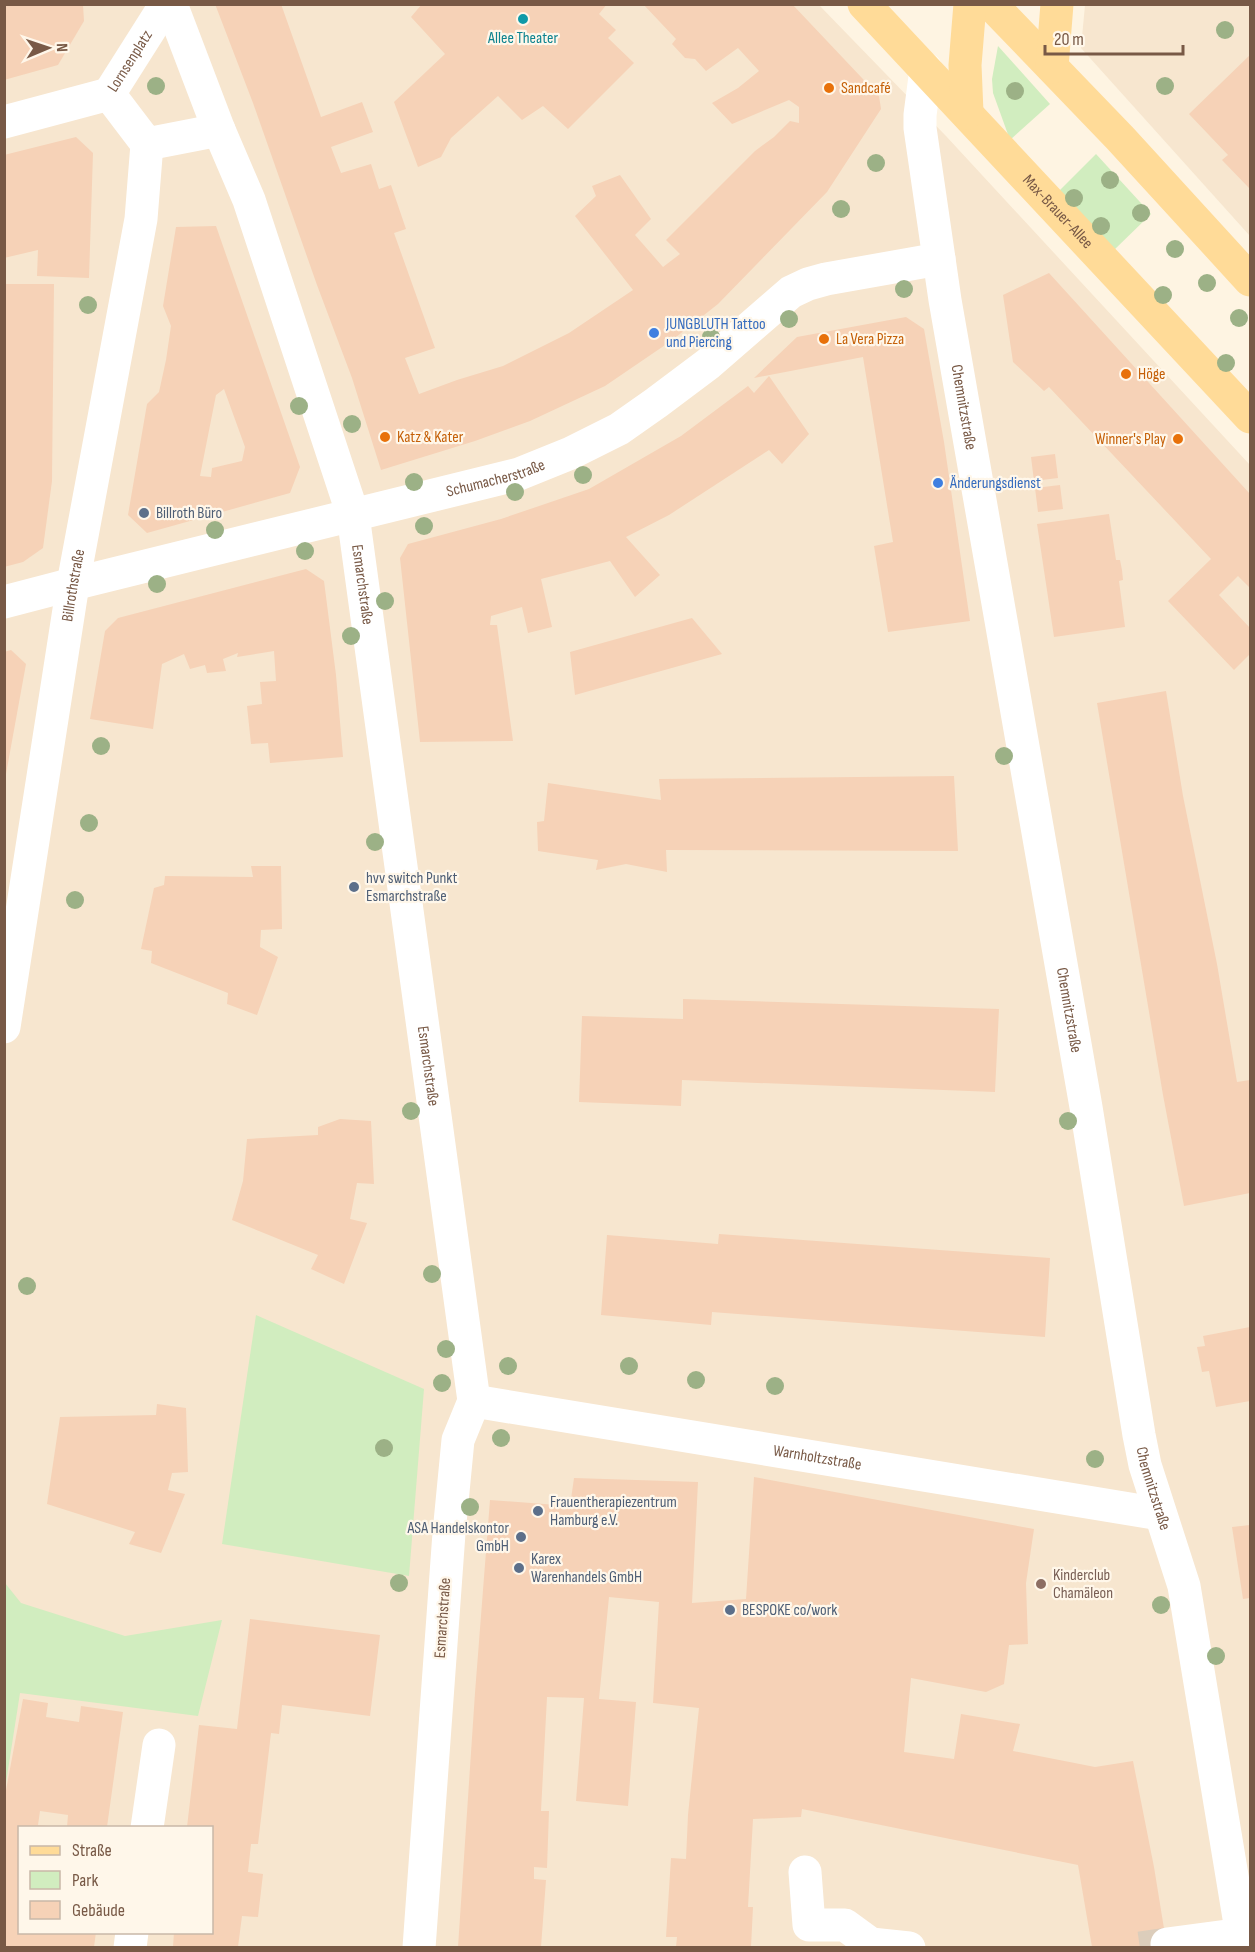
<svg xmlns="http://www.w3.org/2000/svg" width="1255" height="1952" viewBox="0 0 1255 1952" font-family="'Sofia Sans Condensed',sans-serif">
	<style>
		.residential { fill: #f7e6cf; fill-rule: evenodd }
		.green { fill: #d1edbf }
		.building { fill: #f6d2b7; fill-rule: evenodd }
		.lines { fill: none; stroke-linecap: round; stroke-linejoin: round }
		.minor-tunnel { stroke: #dccdbb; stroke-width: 33; stroke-dasharray: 33 16; stroke-linecap: butt }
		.minor { stroke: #fff; stroke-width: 33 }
		.major { stroke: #ffdb98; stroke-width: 33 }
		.tree { fill: #9cb186 }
		.culture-dot { fill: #0f9aa8; stroke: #fff7ea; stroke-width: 2 }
		.food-dot { fill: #e8710a; stroke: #fff7ea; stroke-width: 2 }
		.shop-dot { fill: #3f7fe0; stroke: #fff7ea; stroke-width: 2 }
		.service-dot { fill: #5c6f8a; stroke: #fff7ea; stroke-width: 2 }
		.education-dot { fill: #8d6e63; stroke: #fff7ea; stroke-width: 2 }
		.labels { text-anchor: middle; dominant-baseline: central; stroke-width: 4.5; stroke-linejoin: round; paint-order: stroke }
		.culture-label { font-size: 16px; fill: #0d838f; stroke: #fff7ea }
		.street-label { font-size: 16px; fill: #785946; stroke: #fff7ea }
		.food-label { font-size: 16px; fill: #c56008; stroke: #fff7ea; text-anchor: start }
		.shop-label { font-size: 16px; fill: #366cbe; stroke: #fff7ea; text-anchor: start }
		.service-label { font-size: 16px; fill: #4e5e75; stroke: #fff7ea; text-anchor: start }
		.education-label { font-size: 16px; fill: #785e54; stroke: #fff7ea; text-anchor: start }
	</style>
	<rect width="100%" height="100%" fill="#fef4e2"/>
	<!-- residential -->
	<g class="residential">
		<path d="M5 5H819L946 136 1250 465V1947L5 1948ZM20 1828H212V1932H20Z"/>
		<path d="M1085 5H1250V236L1081 48Z"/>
	</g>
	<!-- green -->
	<g class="green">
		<path d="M998 46 1050 104 1010 140 993 93 992 79Z"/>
		<path d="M1096 154 1151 214 1113 251 1058 192Z"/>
		<path d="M256 1315 424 1389 409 1576 222 1544Z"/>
		<path d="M5 1583 21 1603 125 1636 222 1620 198 1716 20 1693 5 1789Z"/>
	</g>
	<!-- building -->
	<g class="building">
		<path d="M215 4H281L321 117 362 102 373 132 331 147 341 173 371 164 379 189 391 185 406 229 394 233 435 348 405 358 419 394 457 380 503 366 569 333 633 290 575 216 596 196 592 186 620 175 651 219 635 235 663 267 680 254 666 240 755 151 774 137 790 121 799 123V107L789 100 732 124 712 103 738 88 759 71 738 48 706 71 695 59 685 58 672 44 676 39 643 4H792L879 96 881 109 827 192 718 304 671 341 605 386 530 421 475 441 381 470 352 378 317 285 253 103Z"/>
		<path d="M422 4H607L599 14 616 30 608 38 634 63 568 129 543 106 522 120 498 96 451 138 441 157 418 167 394 102 445 54 411 17Z"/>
		<path d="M4 5H83L84 21 58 65 4 80Z"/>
		<path d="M1250 55V189L1222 160 1228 155 1189 114Z"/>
		<path d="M76 137 93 153 89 278 37 276 38 250 4 258V155Z"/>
		<path d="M216 226 300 467 290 493 147 533 128 515 147 404 159 392 166 360 171 326 163 306 176 227ZM224 389 245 447 242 461 212 468 211 477 200 476 216 395Z"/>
		<path d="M1049 273 1250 494V588L1238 576 1219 595 1250 628V654L1234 670 1168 601 1211 559 1049 387 1044 391 1013 362 1003 295Z"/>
		<path d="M4 284H54L52 481 43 548 23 562 4 567Z"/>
		<path d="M906 317 924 329 944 442 970 621 888 632 874 546 893 542 863 357 754 378 797 337Z"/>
		<path d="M769 376 809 434 782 464 769 450 669 515 626 537 660 575 635 597 610 561 541 579 552 627 528 633 522 607 491 616 490 625H497L513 741 420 742 400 558 408 544 501 519 589 489 681 436 748 386 754 393Z"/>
		<path d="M1055 454 1058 478 1034 481 1031 457Z"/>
		<path d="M1060 485 1063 509 1038 512 1035 488Z"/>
		<path d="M1109 514 1116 560H1120L1122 570 1123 580 1119 581 1125 627 1054 637 1037 524Z"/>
		<path d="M306 569 324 581 336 675 343 757 270 763 268 743 251 744 247 706 262 704 260 682 276 681 274 651 237 657 238 653 223 659 226 671 207 673 205 665 190 669 184 654 162 664 153 729 90 719 105 631 118 618Z"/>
		<path d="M692 618 722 654 575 695 570 652Z"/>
		<path d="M11 650 26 664 6 774 4 652Z"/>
		<path d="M1166 691 1183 796 1217 964 1237 1082 1250 1080V1193L1184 1206 1163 1095 1097 703Z"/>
		<path d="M954 776 958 851 666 850 667 872 626 864 596 870 598 860 538 851 537 822 544 821 548 783 661 800 659 779Z"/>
		<path d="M251 866H281L282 929 261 930 260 947 278 957 257 1015 227 1004 228 993 151 963 152 951 141 949 154 888 164 885 165 876 253 877Z"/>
		<path d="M683 999 999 1009 995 1092 682 1080 681 1106 579 1102 582 1016 683 1019Z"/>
		<path d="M340 1119 371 1121 374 1184 357 1183 350 1219 367 1223 344 1284 311 1269 318 1255 232 1220 243 1181 247 1139 318 1135V1127Z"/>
		<path d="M719 1234 1050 1258 1045 1337 712 1312 711 1325 601 1315 607 1235 718 1244Z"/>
		<path d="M1250 1327V1401L1216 1407 1209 1371 1202 1372 1197 1347 1205 1346 1203 1336Z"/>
		<path d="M157 1404 186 1408 188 1472 172 1473 168 1490 185 1494 161 1553 129 1544 135 1532 47 1504 60 1417 156 1415Z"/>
		<path d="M754 1477 1034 1529 1026 1583 1028 1644 1009 1645 1004 1684 986 1692 911 1678 904 1752 954 1759 961 1714 1020 1724 1013 1751 1095 1767 1133 1761 1154 1867 1167 1947H1092L1078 1865 802 1809 801 1817 753 1819 748 1907H753L751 1947H676L677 1937H666L671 1858 686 1859 688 1815 699 1708 653 1703 659 1602 609 1597 599 1699 636 1702 628 1806 576 1801 584 1698 547 1697 541 1811H549L547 1868 534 1867V1879L546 1880 541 1947H458L475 1693 490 1500 570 1506 574 1478 698 1482 692 1603 746 1599Z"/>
		<path d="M1250 1525V1598L1243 1599 1232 1527Z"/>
		<path d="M250 1619 380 1635 370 1716 282 1705 279 1734 271 1733 258 1844H251L248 1872 263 1874 258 1917 242 1916 238 1947H173L174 1932H212V1827H187L199 1725 237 1729Z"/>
		<path d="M23 1699 48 1703 46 1717 79 1722 81 1706 123 1712 107 1827H67L68 1815 40 1811 38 1825 49 1826V1827H20V1932H96L94 1947H4V1801Z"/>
	</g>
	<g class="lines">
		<!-- minor-tunnel -->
		<path class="minor-tunnel" d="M1140 1948 1167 1944"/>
		<!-- minor -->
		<g class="minor">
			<path id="s1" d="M926 69 920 115V128L945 300 1086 1107 1139 1435 1145 1465 1184 1586 1244 1948"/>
			<path d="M109 94 147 144 219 130 171 4"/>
			<path id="s2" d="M109 94 166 4"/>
			<path d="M4 122 109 94"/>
			<path id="s3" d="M219 130 249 200 353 515 474 1401 458 1440 449 1533 419 1948"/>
			<path id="s4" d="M4 602 73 584 519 474 571 453 619 429 656 403 708 364 791 292 808 284 826 279 939 259"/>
			<path id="s5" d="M4 1027 73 584 141 219 147 144"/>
			<path id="s6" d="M474 1401 1160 1514"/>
			<path d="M147 1828 159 1745"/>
			<path d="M805 1872 809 1925H845L871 1944 909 1948"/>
			<path d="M1167 1944 1242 1934"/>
			<path d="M130 1948 132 1932"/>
		</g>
		<!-- major -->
		<g class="major">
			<path id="s7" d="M864 4 1250 417"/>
			<path d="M991 4 1120 138 1250 280"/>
			<path d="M1052 67 1057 4"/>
			<path d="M967 113 965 65 970 4"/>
		</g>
	</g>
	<!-- trees -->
	<g class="tree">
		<circle cx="1225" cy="30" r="9"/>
		<circle cx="156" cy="86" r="9"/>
		<circle cx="1165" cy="86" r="9"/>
		<circle cx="1015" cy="91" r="9"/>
		<circle cx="876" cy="163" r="9"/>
		<circle cx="1110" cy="180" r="9"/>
		<circle cx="1074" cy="198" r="9"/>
		<circle cx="841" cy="209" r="9"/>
		<circle cx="1141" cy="213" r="9"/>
		<circle cx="1101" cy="226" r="9"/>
		<circle cx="1175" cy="249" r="9"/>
		<circle cx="1207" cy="283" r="9"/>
		<circle cx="904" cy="289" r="9"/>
		<circle cx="1163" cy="295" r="9"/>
		<circle cx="88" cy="305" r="9"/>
		<circle cx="1239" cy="318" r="9"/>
		<circle cx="789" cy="319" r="9"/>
		<circle cx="711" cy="337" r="9"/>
		<circle cx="1226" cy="363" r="9"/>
		<circle cx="299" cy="406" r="9"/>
		<circle cx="352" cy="424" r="9"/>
		<circle cx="583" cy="475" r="9"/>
		<circle cx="414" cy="482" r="9"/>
		<circle cx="515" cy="492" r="9"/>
		<circle cx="424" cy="526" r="9"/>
		<circle cx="215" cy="530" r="9"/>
		<circle cx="305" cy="551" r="9"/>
		<circle cx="157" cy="584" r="9"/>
		<circle cx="385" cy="601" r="9"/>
		<circle cx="351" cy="636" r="9"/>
		<circle cx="101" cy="746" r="9"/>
		<circle cx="1004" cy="756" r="9"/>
		<circle cx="89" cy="823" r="9"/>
		<circle cx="375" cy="842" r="9"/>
		<circle cx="75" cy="900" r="9"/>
		<circle cx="411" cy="1111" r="9"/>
		<circle cx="1068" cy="1121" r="9"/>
		<circle cx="432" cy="1274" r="9"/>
		<circle cx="27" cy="1286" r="9"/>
		<circle cx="446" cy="1349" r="9"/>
		<circle cx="508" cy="1366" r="9"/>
		<circle cx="629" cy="1366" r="9"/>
		<circle cx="696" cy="1380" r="9"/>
		<circle cx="442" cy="1383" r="9"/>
		<circle cx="775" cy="1386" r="9"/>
		<circle cx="501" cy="1438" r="9"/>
		<circle cx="384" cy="1448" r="9"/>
		<circle cx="1095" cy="1459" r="9"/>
		<circle cx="470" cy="1507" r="9"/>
		<circle cx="399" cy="1583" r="9"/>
		<circle cx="1161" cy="1605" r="9"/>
		<circle cx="1216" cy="1656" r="9"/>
	</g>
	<!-- markers -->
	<circle class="culture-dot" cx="523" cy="19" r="6"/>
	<g class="food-dot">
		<circle cx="829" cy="88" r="6"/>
		<circle cx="824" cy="339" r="6"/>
		<circle cx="1126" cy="374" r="6"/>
		<circle cx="385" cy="437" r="6"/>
		<circle cx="1178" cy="439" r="6"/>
	</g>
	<g class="shop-dot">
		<circle cx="654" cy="333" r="6"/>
		<circle cx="938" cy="483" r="6"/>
	</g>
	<g class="service-dot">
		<circle cx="144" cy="513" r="6"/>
		<circle cx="354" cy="887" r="6"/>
		<circle cx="538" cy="1511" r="6"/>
		<circle cx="521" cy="1537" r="6"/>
		<circle cx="519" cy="1568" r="6"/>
		<circle cx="730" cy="1610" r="6"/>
	</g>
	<circle class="education-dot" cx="1041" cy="1584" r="6"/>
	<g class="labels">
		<!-- culture labels -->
		<g class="culture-label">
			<text x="523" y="38">Allee Theater</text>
		</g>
		<!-- street labels -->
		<g class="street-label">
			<text stroke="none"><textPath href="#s2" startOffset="39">Lornsenplatz</textPath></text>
			<text stroke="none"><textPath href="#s7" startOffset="284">Max-Brauer-Allee</textPath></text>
			<text stroke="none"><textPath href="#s1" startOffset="342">Chemnitzstraße</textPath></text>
			<text stroke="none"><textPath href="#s4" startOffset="507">Schumacherstraße</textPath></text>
			<text stroke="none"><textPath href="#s5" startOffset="447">Billrothstraße</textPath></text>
			<text stroke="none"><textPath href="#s3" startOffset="478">Esmarchstraße</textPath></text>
			<text stroke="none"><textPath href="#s1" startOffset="954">Chemnitzstraße</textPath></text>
			<text stroke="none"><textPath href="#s3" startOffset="964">Esmarchstraße</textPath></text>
			<text stroke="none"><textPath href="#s6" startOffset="348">Warnholtzstraße</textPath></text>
			<text stroke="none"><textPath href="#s1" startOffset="1440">Chemnitzstraße</textPath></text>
			<text transform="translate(443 1618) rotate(-86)">Esmarchstraße</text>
		</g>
		<!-- food labels -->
		<g class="food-label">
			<text x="841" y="88">Sandcafé</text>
			<text x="836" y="339">La Vera Pizza</text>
			<text x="1138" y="374">Höge</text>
			<text x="397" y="437">Katz &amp; Kater</text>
			<text x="1166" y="439" text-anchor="end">Winner's Play</text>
		</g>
		<!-- shop labels -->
		<g class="shop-label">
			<text x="666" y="324">JUNGBLUTH Tattoo<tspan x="666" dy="18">und Piercing</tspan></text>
			<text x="950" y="483">Änderungsdienst</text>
		</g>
		<!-- service labels -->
		<g class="service-label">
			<text x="156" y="513">Billroth Büro</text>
			<text x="366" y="878">hvv switch Punkt<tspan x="366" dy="18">Esmarchstraße</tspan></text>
			<text x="550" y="1502">Frauentherapiezentrum<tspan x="550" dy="18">Hamburg e.V.</tspan></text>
			<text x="509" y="1528" text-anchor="end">ASA Handelskontor<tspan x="509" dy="18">GmbH</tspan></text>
			<text x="531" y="1559">Karex<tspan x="531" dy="18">Warenhandels GmbH</tspan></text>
			<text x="742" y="1610">BESPOKE co/work</text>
		</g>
		<!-- education labels -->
		<g class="education-label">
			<text x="1053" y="1575">Kinderclub<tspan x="1053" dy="18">Chamäleon</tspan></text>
		</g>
	</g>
	<!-- border -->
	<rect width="1255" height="1952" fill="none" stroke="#785946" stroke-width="12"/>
	<!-- legend -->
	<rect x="18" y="1826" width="195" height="108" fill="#fff7ea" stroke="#c9b8a8" stroke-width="1.5"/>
	<rect x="30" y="1846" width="30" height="9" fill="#ffdb98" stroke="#c9b8a8" stroke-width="1.5"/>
	<text x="72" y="1856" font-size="18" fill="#785946">Straße</text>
	<rect x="30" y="1871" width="30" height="18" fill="#d1edbf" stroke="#c9b8a8" stroke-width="1.5"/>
	<text x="72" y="1886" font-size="18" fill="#785946">Park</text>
	<rect x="30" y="1901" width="30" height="18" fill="#f6d2b7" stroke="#c9b8a8" stroke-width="1.5"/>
	<text x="72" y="1916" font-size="18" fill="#785946">Gebäude</text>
	<!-- north arrow -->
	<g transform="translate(48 48) rotate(88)" stroke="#fff7ea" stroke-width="4.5" paint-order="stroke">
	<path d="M0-4.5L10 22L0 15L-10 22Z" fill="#785946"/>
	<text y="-9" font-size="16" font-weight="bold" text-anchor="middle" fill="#785946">N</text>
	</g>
	<!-- scale -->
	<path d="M1045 45v9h138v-9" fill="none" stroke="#785946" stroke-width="3"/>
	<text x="1054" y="45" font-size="18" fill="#785946" stroke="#fff7ea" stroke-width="4.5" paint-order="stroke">20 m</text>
</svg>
